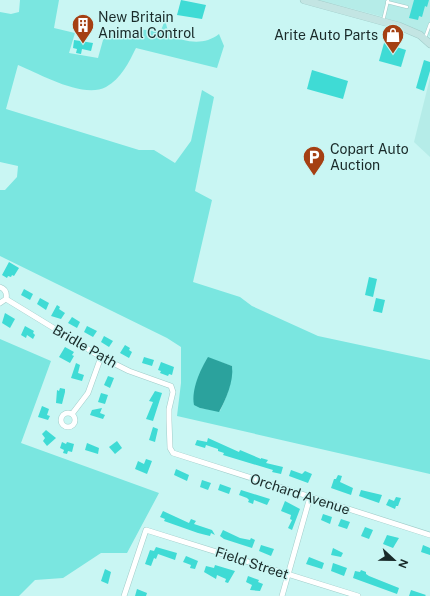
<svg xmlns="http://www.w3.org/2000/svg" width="430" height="596" viewBox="0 0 430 596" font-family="'Public Sans',sans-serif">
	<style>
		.built { fill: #b5ece8 }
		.green { fill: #7ae6e0; fill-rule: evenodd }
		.water { fill: #2ba29d }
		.building { fill: #3fdbd5 }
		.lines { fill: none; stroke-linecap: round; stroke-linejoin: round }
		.service-casing { stroke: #a0ccc9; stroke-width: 3.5 }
		.minor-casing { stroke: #a0ccc9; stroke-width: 6 }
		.secondary-casing { stroke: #a0ccc9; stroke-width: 8 }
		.service { stroke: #fff; stroke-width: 2.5 }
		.minor { stroke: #fff; stroke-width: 5 }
		.secondary { stroke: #c3e5e3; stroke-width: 7 }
		.labels { text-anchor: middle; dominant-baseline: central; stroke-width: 3; stroke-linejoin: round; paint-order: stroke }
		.poi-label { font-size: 14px; fill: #192a29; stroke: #c9f6f3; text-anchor: start }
		.street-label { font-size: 14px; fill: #192a29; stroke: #c9f6f3 }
	</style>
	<rect width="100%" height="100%" fill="#c9f6f3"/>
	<!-- built -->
	<g class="built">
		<path d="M319 0H430V36L383 17Z"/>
		<path d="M430 78V157L414 142Z"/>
	</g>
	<!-- green -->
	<g class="green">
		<path d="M20 0H59L54 28 75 33 69 53 98 58 103 40 111 33 129 35C139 27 148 30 160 33L165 20 169 35C185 42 204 46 219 34L224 46 217 68 136 48C129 62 121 79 106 87 83 99 40 74 18 65L6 109 139 150H154L175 163 191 141 202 90 214 97 195 191 212 200 193 282 240 297 252 306 318 336 430 360V474L177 416 181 383V347L167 338 0 256V190H5L17 177 18 166 0 162V12L11 14 19 12ZM208 358 232 366C233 380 226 399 220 411L200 408 197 381Z"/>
		<path d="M0 339 51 361 21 443 159 493 127 553H101L63 578 35 580 19 596H0Z"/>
	</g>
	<!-- water -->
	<path class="water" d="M208 357 232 366C234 381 226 399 219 412L200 408 194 405C191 390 200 370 208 357Z"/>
	<!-- building -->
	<g class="building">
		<path d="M181 0 206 5 202 19 177 15Z"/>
		<path d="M414 0H429L427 7 425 6 422 17 419 16 418 20 409 18Z"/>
		<path d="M74 40 93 43 91 51 82 49 81 54 76 53 77 49 73 48Z"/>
		<path d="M384 43 406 50 401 67 379 61Z"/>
		<path d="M424 60 430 62V71L424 91 416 88Z"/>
		<path d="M312 70 348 81 343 99 307 89Z"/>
		<path d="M9 262 19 268 14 276 12 275 11 277 8 276 7 278 2 275Z"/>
		<path d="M369 277 377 279 373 297 365 295Z"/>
		<path d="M24 289 33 294 30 300 21 295Z"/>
		<path d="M40 298 49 303 46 310 37 304Z"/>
		<path d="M376 298 385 300 382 313 373 311Z"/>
		<path d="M57 305 60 307 59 309 65 313 61 319 51 316Z"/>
		<path d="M5 313 15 319 10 328 2 323Z"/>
		<path d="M72 317 80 322 77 328 68 323Z"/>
		<path d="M25 326 34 331 33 333 35 335 33 339 27 335 26 338 21 335Z"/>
		<path d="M87 326 97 331 93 337 84 332Z"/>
		<path d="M104 336 113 341 109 347 101 342Z"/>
		<path d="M125 345 130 348 129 350 132 352 129 358 120 353Z"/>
		<path d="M65 347 74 352 72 355 74 356 70 363 59 357Z"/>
		<path d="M144 357 154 360 152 366 142 363Z"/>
		<path d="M161 362 174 367 172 375 169 374 168 376 160 373 161 371 158 370Z"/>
		<path d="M76 363 80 365 78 373 84 375 82 381 71 378Z"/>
		<path d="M108 376 114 378 110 388 104 385Z"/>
		<path d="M60 388 65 389V392L62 404 56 403 57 390 59 391Z"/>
		<path d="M155 391 162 393 153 421 146 419 153 402 149 401Z"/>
		<path d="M101 393 108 395 105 404 98 402Z"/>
		<path d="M42 406 49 409 47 415 50 416 48 420 38 417Z"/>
		<path d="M102 408 100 413 105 415 103 419 90 415 92 410Z"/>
		<path d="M153 427 158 429 155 442 149 440Z"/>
		<path d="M46 430 56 438 47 446 43 441 45 438 42 434Z"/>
		<path d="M208 438 239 452 240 450 261 459V458L268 460 266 463 283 467 281 474 272 472 273 470 223 455 224 453 218 451V449L206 445 205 448 195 445 197 440 207 442Z"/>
		<path d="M117 441 122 448 115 454 109 447Z"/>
		<path d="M62 442 66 444 67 442 74 444 72 452 68 451 67 454 63 453 64 450 60 448Z"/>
		<path d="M87 443 99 448 98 454 85 450Z"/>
		<path d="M146 459 152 461 147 474 135 469 138 461 144 464Z"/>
		<path d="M176 469 189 475 187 481 174 475Z"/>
		<path d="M291 470 302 474 305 471 312 474 308 483 289 476Z"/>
		<path d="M338 475 342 476 340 482 353 488 351 495 331 488 334 479H336Z"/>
		<path d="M202 480 211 483 208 490 200 487Z"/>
		<path d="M220 484 231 488 229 494 218 490Z"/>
		<path d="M241 490 270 499 267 505 254 500 253 504 248 502 249 500 247 498 239 495Z"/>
		<path d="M361 490 382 495 379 503 359 496Z"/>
		<path d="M396 497 401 498 398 506H396L395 509 386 505 389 499 394 501Z"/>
		<path d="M285 501 300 509 292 530 288 528 292 520 290 519 291 515 281 511Z"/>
		<path d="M163 511 189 523 191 519 196 521 194 524 212 530 215 535 211 533 210 536 198 533 164 521 165 519 160 517Z"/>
		<path d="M323 514 332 517 330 524 321 520Z"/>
		<path d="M341 519 350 522 347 529 338 526Z"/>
		<path d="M365 527 373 530 369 539 361 536Z"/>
		<path d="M223 530 240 538 250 540 251 538 255 540 252 548 224 539 220 536Z"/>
		<path d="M387 535 399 538 393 548 383 544Z"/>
		<path d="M261 545 274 549 271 556 259 551Z"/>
		<path d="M423 545 430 548V555L421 552Z"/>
		<path d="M156 547 177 553 175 560 158 554 156 559 154 558 151 566 145 564 150 550 154 551Z"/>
		<path d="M333 548 343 553 341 557 331 555Z"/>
		<path d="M186 556 198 561 195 569 190 568 191 565 183 562Z"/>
		<path d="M309 557 324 563 322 569 306 564Z"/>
		<path d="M333 563 347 568 344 576 331 571Z"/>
		<path d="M215 565 235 571 228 583 225 582 226 579 217 575 216 579 204 572 206 566 214 568Z"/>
		<path d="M105 569 111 572 108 584 101 581Z"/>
		<path d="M361 570 366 572V574L369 576 399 588 397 594 353 578 355 571 360 572Z"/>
		<path d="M248 576 259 580 258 582 263 584 260 591 250 590 252 585 246 582Z"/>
		<path d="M137 589 147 593 146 596H135Z"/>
		<path d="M411 590 426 595 425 596H409Z"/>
	</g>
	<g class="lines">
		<!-- service casing -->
		<g class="service-casing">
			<g id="service">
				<path d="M387 2 407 7"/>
				<path d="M383 21 388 0"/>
				<path d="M425 38 430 24"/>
			</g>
		</g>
		<!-- minor casing -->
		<g class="minor-casing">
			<g id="minor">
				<path d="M0 287C6 289 7 294 6 299L0 303"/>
				<path d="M6 299 101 357 129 371 171 386 173 392 169 409V420L170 448 173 453 430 535"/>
				<circle cx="68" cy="420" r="7"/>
				<path d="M72 414 88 393 101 357"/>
				<path d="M124 596 146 530 358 596"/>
				<path d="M282 596 310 497"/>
			</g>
		</g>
		<!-- secondary casing -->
		<g class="secondary-casing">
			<path id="secondary" d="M304 0 399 26 420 35 430 44"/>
		</g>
		<!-- service -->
		<use href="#service" class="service"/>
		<!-- minor -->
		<use href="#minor" class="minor"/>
		<!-- secondary -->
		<use href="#secondary" class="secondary"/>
	</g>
	<!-- icons -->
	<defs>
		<g id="building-pin" transform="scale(1.15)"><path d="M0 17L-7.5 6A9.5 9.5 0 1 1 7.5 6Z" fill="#a54013" stroke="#c9f6f3"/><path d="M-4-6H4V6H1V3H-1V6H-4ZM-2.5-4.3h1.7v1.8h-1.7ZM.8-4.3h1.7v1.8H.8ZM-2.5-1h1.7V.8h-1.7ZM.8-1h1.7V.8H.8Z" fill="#fff"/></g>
		<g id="shop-pin" transform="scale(1.15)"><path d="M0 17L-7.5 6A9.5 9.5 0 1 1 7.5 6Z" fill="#a54013" stroke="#c9f6f3"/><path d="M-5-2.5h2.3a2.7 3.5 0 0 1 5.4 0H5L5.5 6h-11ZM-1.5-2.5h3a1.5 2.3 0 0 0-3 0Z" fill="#fff"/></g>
		<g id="parking-pin" transform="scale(1.15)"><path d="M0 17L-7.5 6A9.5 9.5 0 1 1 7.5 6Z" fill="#a54013" stroke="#c9f6f3"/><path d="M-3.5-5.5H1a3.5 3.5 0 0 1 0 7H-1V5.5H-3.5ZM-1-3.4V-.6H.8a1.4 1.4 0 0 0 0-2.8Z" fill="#fff"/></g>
	</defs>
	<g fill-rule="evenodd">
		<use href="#building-pin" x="83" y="25"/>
		<use href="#shop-pin" x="393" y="35"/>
		<use href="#parking-pin" x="314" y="157"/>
	</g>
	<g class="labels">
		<!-- poi labels -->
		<g class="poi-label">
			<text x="98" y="17">New Britain<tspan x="98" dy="16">Animal Control</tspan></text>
			<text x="378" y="35" text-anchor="end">Arite Auto Parts</text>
			<text x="330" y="149">Copart Auto<tspan x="330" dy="16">Auction</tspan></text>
		</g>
		<!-- street labels -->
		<g class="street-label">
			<text transform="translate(85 346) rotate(30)">Bridle Path</text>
			<text transform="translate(300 494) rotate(18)">Orchard Avenue</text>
			<text transform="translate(252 563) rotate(18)">Field Street</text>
		</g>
	</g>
	<!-- north arrow -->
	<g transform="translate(394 560) rotate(112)" stroke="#c9f6f3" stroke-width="3" paint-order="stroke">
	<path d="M0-3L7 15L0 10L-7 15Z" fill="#192a29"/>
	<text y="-6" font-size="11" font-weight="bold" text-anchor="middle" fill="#192a29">N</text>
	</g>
</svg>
